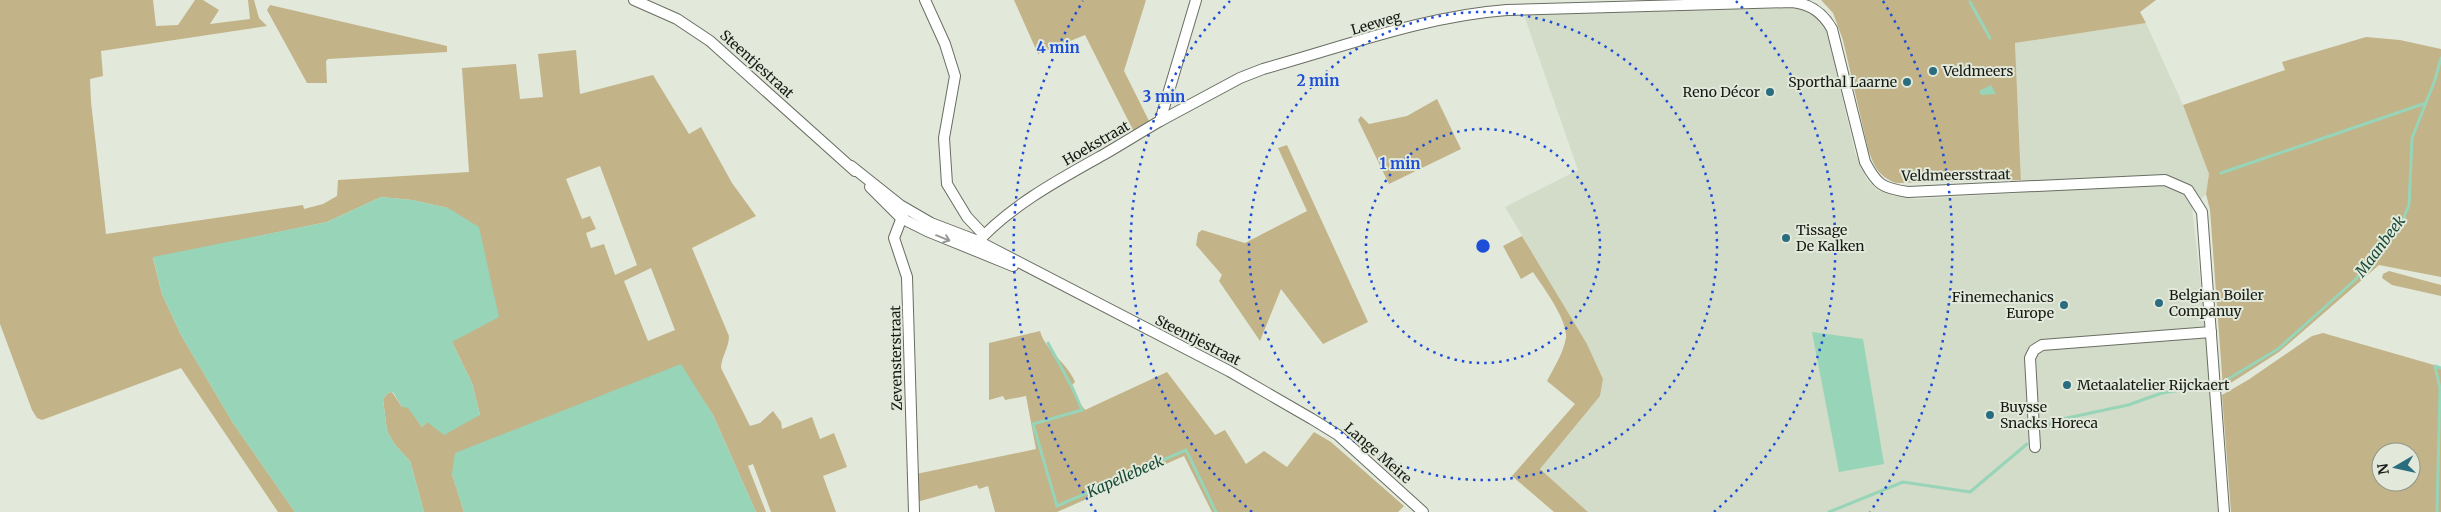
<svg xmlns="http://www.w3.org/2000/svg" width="2441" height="512" viewBox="0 0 2441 512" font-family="Merriweather,serif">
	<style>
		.built { fill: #d2dcc8 }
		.green { fill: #c2b388; fill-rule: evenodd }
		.water { fill: #97d4b8 }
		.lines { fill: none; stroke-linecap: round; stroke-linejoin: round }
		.stream { stroke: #97d4b8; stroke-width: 3 }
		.minor-casing { stroke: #686e62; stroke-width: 12 }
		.minor { stroke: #fff; stroke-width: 10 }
		.oneway { stroke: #979895 }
		.ring { fill: none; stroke: #1d4ed8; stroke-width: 2.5; stroke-dasharray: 2.5 5 }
		.poi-dot { fill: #2a6d7f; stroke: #e2e9db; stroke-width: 2 }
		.labels { text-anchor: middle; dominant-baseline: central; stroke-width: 4; stroke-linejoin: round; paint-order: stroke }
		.street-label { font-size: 14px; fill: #171914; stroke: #e2e9db }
		.poi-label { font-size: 14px; fill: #171914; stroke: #e2e9db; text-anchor: start }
		.water-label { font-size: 15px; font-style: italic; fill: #164835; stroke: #e2e9db }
		.centre { fill: #1d4ed8; stroke: #e2e9db; stroke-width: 2.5 }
		.ring-label { font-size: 15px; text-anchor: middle; font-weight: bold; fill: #1d4ed8; stroke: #e2e9db; stroke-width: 4; stroke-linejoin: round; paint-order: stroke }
	</style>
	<rect width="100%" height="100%" fill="#e2e9db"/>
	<!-- built -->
	<path class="built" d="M1797 8 1811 12 1827 31 1855 153 1867 180 1877 190 1893 196 1916 199 2022 193 2015 43 2146 23 2183 105 2209 174 2206 194 2192 208 2205 322 2218 512H1588L1540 469 1600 396 1603 379 1587 344 1505 207 1578 170 1524 15Z"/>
	<!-- green -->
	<g class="green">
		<path d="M0 0H153L156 26 178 25 195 0H203L219 10 210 24 250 19 248 0H254L259 18 267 26 101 51 103 76 90 79 91 102 106 234 303 205 304 209 323 204 337 196 338 180 469 172 462 68 516 64 520 99 543 97 538 54 576 50 580 94 653 75 689 134 701 127 732 183 756 216 692 248 729 336C729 348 721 357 721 368L750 426 760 423 773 411 781 422 782 429 812 417 820 439 834 433 847 467 823 476 836 512H771L753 464 748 466 766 512H756L713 415 680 365 452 474 464 512H424L410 461 395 445 387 431 383 399 388 393 392 392 402 407H408L422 427 427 422 480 415 472 383 452 342 448 208 412 200 381 197 327 222 153 258 162 294 181 335 233 423 295 512H278L181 368 42 420 37 418 32 410 0 324ZM600 166 637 265 615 275 604 244 591 248 586 233 596 229 590 216 582 219 566 179ZM651 268 675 330 648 341 624 281Z"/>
		<path d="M1014 0H1146L1124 71 1149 121 1133 130 1085 35 1038 54Z"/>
		<path d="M1821 0H2156L2140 12 2146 23 2015 43 2021 180 1896 183C1878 176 1874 166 1868 149L1843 40 1833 13Z"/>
		<path d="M270 5 447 46V52L328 59 326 61 327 83H307L267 10Z"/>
		<path d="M2366 37 2400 40 2441 49V277L2379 265 2279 352 2223 388 2210 210 2206 194 2209 174 2183 105 2285 70 2282 62Z"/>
		<path d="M1437 99 1461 149 1389 184 1358 120 1361 116 1369 124 1407 116Z"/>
		<path d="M1287 145 1368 322 1323 344 1281 289 1260 341 1219 281 1222 275 1196 245 1198 233 1202 230 1245 243 1307 211 1278 148Z"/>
		<path d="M1522 236 1587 344 1603 379 1600 396 1540 469 1588 512H1554L1512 476 1575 404 1547 381C1554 367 1563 354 1566 338 1568 320 1543 287 1533 272L1521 279 1503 246Z"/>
		<path d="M2389 271 2441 285V296L2392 285 2382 278 2383 274Z"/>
		<path d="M1040 331C1046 352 1067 362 1075 382L1071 386 1076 398 1085 410 1167 372 1215 435 1225 430 1246 464 1264 451 1287 467 1314 432 1331 442 1404 506 1398 512H1212L1184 456 1057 512H995L988 486 979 489 977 485 917 502 916 474 1036 449 1026 396 1005 400 1003 396 989 400V343Z"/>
		<path d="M2323 333 2441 367V512H2231L2222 395 2248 380 2312 336ZM2381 452H2411V482H2381Z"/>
	</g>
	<!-- water -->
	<g class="water">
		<path d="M1991 85 1996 94 1981 95 1979 91Z"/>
		<path d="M381 197 412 200 448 208 479 227 499 317 452 342 472 383 480 415 444 435 427 422 422 427 408 408 402 407 393 392 388 393 383 399 387 431 395 445 410 461 424 512H295L233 423 181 335 162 294 153 257 327 222Z"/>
		<path d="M1812 332 1863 339 1884 464 1839 472Z"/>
		<path d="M681 364 713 415 756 512H464L452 474 455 453Z"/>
	</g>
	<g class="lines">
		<!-- stream -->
		<g class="stream">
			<path d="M1970 2 1990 38"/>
			<path d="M2221 173 2426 103"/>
			<path d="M1048 343 1073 389 1082 410 1033 424 1057 506 1186 450 1216 512"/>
			<path d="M2228 379 2278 349 2326 306 2355 280 2401 224 2409 205 2412 138 2435 80 2441 58"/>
			<path d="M2046 428 2053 421 2128 405 2162 393 2199 387"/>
			<path d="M1829 512 1903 482 1970 492 2027 444"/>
			<path d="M2437 512 2440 388 2435 366 2441 368"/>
		</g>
		<!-- minor casing -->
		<g class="minor-casing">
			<g id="minor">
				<path d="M634 0 677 19 710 41 855 171"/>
				<path d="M925 0 945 44 955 76 944 138 947 184 967 217 984 235"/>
				<path d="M1160 121 1240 78 1263 69C1343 47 1424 16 1507 10L1792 2C1811 4 1823 13 1832 29L1865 162C1877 185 1882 188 1908 192L2165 180 2188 190 2202 212 2224 512"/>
				<path d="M851 166 900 205 931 223 978 241 1229 371 1312 419 1338 435 1423 512"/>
				<path d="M870 187 901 218 927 231 1013 266"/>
				<path d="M904 212 894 238 907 277 914 512"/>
				<path d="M974 246C1008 207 1058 180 1103 155 1122 144 1141 132 1160 121L1196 0"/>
				<path d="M2035 447 2030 358 2034 350 2042 345 2211 332"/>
			</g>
		</g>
		<!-- minor -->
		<use href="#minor" class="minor"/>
	</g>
	<!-- one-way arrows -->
	<defs><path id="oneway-shaft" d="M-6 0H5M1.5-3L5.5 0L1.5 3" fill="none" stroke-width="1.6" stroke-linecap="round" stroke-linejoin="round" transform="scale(1.25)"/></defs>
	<use class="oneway" href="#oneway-shaft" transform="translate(943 238) rotate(22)"/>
	<!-- distance rings -->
	<g class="ring">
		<circle cx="1483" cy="246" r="117"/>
		<circle cx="1483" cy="246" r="234"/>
		<path d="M1252 512A352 352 0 0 1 1230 1M1736 1A352 352 0 0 1 1714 512"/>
		<path d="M1096 512A469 469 0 0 1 1083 1M1883 1A469 469 0 0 1 1870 512"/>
	</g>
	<!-- markers -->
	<g class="poi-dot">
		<circle cx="1933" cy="71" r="5"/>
		<circle cx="1907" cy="82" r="5"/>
		<circle cx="1770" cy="92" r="5"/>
		<circle cx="1786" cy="238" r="5"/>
		<circle cx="2159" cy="303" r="5"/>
		<circle cx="2064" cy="305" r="5"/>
		<circle cx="2067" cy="385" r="5"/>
		<circle cx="1990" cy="415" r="5"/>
	</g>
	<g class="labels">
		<!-- street labels -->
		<g class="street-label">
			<text transform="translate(1376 23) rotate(-16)">Leeweg</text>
			<text transform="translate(757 64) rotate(42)">Steentjestraat</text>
			<text transform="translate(1096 143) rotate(-30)">Hoekstraat</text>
			<text transform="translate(1956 175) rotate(-1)">Veldmeersstraat</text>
			<text transform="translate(1198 340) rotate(27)">Steentjestraat</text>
			<text transform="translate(896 358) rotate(-91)">Zevensterstraat</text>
			<text transform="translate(1378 453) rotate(41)">Lange Meire</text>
		</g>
		<!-- poi labels -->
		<g class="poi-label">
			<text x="1943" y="71">Veldmeers</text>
			<text x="1897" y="82" text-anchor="end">Sporthal Laarne</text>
			<text x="1760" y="92" text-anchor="end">Reno Décor</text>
			<text x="1796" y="230">Tissage<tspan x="1796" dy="16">De Kalken</tspan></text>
			<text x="2169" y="295">Belgian Boiler<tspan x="2169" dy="16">Companuy</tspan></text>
			<text x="2054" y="297" text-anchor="end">Finemechanics<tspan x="2054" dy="16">Europe</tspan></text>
			<text x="2077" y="385">Metaalatelier Rijckaert</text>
			<text x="2000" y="407">Buysse<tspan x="2000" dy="16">Snacks Horeca</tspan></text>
		</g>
		<!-- water labels -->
		<g class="water-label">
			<text transform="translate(2380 246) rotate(-53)">Maanbeek</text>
			<text transform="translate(1125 476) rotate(-24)">Kapellebeek</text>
		</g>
	</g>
	<circle cx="1483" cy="246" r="8" class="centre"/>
	<g class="ring-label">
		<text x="1058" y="53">4 min</text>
		<text x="1318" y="86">2 min</text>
		<text x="1164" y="102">3 min</text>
		<text x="1400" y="169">1 min</text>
	</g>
	<!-- north arrow -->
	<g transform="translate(2396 467) rotate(261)"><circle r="24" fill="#e2e9db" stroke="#91968b"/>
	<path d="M0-4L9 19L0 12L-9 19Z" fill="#2a6d7f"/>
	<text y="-8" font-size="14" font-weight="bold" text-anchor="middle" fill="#171914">N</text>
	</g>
</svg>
